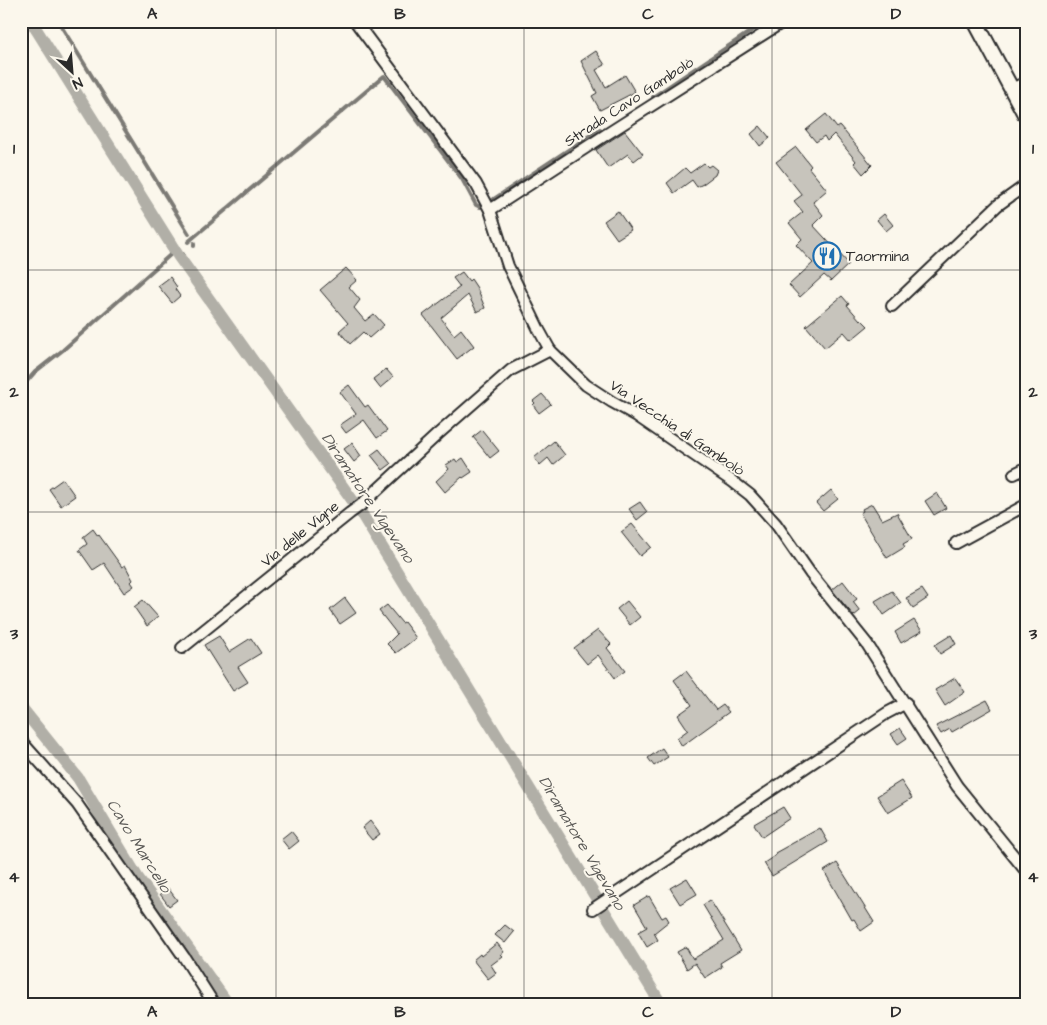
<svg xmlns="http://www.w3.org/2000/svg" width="1047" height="1025" viewBox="0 0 1047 1025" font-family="'Architects Daughter',sans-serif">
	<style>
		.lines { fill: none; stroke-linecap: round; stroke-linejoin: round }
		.stream { stroke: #7b7a75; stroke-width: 4 }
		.canal { stroke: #b1afa7; stroke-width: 12 }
		.building { fill: #c7c4bc; stroke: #2b2b2b }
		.minor-casing { stroke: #2b2b2b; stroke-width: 14 }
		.secondary-casing { stroke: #2b2b2b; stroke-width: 18 }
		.minor { stroke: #fbf7ec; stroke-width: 10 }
		.secondary { stroke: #fbf7ec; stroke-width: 14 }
		.grid { fill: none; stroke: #2b2b2b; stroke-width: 1; stroke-opacity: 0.55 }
		.labels { text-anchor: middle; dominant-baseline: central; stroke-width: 4; stroke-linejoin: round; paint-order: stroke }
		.street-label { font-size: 15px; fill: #2b2b2b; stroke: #fbf7ec }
		.poi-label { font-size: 15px; fill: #2b2b2b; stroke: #fbf7ec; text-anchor: start }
		.water-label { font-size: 16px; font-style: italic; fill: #5a5956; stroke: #fbf7ec }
		.neatline { fill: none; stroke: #2b2b2b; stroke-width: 2 }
		.grid-label { font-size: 16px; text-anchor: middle; font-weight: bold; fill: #2b2b2b }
	</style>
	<rect width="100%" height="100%" fill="#fbf7ec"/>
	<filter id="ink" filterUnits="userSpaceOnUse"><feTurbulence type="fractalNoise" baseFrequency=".02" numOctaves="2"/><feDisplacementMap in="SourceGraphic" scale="10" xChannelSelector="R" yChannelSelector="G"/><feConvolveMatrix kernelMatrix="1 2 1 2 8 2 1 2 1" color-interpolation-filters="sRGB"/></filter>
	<g filter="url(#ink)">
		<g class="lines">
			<!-- stream -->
			<g class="stream">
				<path d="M58 21 189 234"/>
				<path d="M750 21 755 28"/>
				<path d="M653 97 766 21"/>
				<path d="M494 199 600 129"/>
				<path d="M188 242 384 76 462 179 476 205 480 207"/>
				<path d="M194 246V243"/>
				<path d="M179 257 183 254"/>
				<path d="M21 388 35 372 63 350 170 255"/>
			</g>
			<!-- canal -->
			<g class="canal">
				<path d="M31 21 179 257 358 508 661 1004"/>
				<path d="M21 707 78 778 138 878 228 1004"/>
			</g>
		</g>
		<!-- building -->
		<g class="building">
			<path d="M596 51 605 65 596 70 606 87 625 75 635 92 600 110 592 96 597 93 581 61Z"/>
			<path d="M826 114 837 128 840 126 872 165 863 174 854 163 856 161 834 134 827 141 824 136 816 142 806 130Z"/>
			<path d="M760 126 770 138 760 146 751 134Z"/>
			<path d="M625 131 643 154 634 161 628 154 608 168 596 150Z"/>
			<path d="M796 147 811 166 809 168 827 190 813 202 823 215 813 225 849 264 831 281 824 275 800 297 789 285 813 263 796 245 802 239 789 223 803 212 794 201 802 195 776 162Z"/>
			<path d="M704 163 708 167 711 165 717 170 715 175 703 184 697 187 692 180 674 193 667 183 685 168 690 173Z"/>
			<path d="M618 211 631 230 617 239 604 221Z"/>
			<path d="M884 214 893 225 886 231 877 220Z"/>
			<path d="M346 268 357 280 349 287 360 300 354 308 365 321 374 314 384 325 369 338 363 332 350 344 339 331 348 323 320 290Z"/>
			<path d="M462 272 469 281 471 279 477 288 485 308 477 312 468 295 441 318 454 335 461 329 474 346 457 359 423 315 460 287 453 278Z"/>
			<path d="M170 277 177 287 175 289 180 296 172 303 158 286Z"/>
			<path d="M842 296 849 304 847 305 860 320 861 319 868 326 851 340 844 332 825 348 806 326Z"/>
			<path d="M386 369 393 377 380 388 373 379Z"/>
			<path d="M349 385 365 407 368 405 387 431 377 438 364 420 346 433 340 425 356 414 340 392Z"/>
			<path d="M542 394 551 404 539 413 533 405 535 403 533 401Z"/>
			<path d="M482 430 499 451 490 458 473 437Z"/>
			<path d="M554 441 565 455 553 465 548 458 540 465 534 458Z"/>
			<path d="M352 443 361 456 354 462 344 449Z"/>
			<path d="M379 449 391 464 383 470 371 455Z"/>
			<path d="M463 458 472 472 463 478 462 477 445 492 436 481 449 469 446 465 455 459 457 462Z"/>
			<path d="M63 479 75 496 61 506 49 489Z"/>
			<path d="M831 490 838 499 823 511 816 503Z"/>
			<path d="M937 493 946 508 934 515 925 501Z"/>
			<path d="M640 502 647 512 637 520 629 509Z"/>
			<path d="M872 504 882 520 897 513 912 539 903 544 905 547 887 558 860 513 863 511 862 509Z"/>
			<path d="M632 524 651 547 640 556 621 532Z"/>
			<path d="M93 529 98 536 99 535 122 567 125 565 133 580 131 582 134 586 124 593 104 563 93 570 79 550 87 544 83 537Z"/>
			<path d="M843 581 857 599 853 602 860 611 854 616 832 590Z"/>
			<path d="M922 589 928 598 913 608 906 598Z"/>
			<path d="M892 591 901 603 884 615 875 601Z"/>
			<path d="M345 598 356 613 340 624 330 610Z"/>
			<path d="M143 600 158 617 147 626 134 607Z"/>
			<path d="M627 601 640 617 630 625 617 609Z"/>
			<path d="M387 605 402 623 404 622 416 638 396 653 387 644 397 634 379 611Z"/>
			<path d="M914 620 922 631 901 643 895 632Z"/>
			<path d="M598 630 611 644 607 648 625 671 615 678 598 655 587 664 574 648Z"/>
			<path d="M951 635 956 644 940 654 935 645Z"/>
			<path d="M219 636 229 652 251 638 261 653 238 667 248 682 233 691 204 645Z"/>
			<path d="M686 671 716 710 723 705 729 712 682 746 677 738 688 730 678 715 692 705 674 680Z"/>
			<path d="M955 678 965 692 945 706 935 690Z"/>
			<path d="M987 700 992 709 952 732 950 729 941 734 936 726Z"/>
			<path d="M900 728 907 738 898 744 891 734Z"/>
			<path d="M662 748 668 757 654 766 648 758Z"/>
			<path d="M901 781 912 798 888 813 877 796Z"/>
			<path d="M783 807 790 818 762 837 754 824Z"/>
			<path d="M370 821 380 834 372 840 362 828Z"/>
			<path d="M820 828 828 842 772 876 764 863 776 855 775 853Z"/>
			<path d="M291 831 299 841 289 849 281 839Z"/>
			<path d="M837 863 874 922 861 931 854 919 852 920 824 871Z"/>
			<path d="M687 878 697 894 680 904 670 888Z"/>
			<path d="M168 888 177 900 169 906 160 894Z"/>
			<path d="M649 896 662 918 666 916 669 921 654 933 658 940 647 947 638 932 647 927 634 905Z"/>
			<path d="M710 900 741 950 720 963 722 967 705 978 695 963 687 969 677 952 686 947 693 959 724 940 703 905Z"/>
			<path d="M505 925 514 932 505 943 495 935Z"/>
			<path d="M497 943 504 952 501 954 503 956 491 965 496 973 488 979 473 960 480 954 481 956Z"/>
		</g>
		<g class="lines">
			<!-- minor casing -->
			<g class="minor-casing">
				<g id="minor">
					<path d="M355 21 476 184 490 210 508 266 539 330 550 350 586 385 612 402 637 416 732 481 750 495 776 524 810 573 867 644 957 786 1026 871"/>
					<path d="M1012 89 1026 82"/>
					<path d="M490 210 607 134 784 21"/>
					<path d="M892 306 998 205 1026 185"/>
					<path d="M1014 474 1026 468"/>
					<path d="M956 543 1026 505"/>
					<path d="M182 648 350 513 361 505 438 434 511 370 550 350"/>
					<path d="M21 741 77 804 184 957 214 1004"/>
					<path d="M593 909 887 713 906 703"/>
				</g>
			</g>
			<!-- secondary casing -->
			<g class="secondary-casing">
				<path id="secondary" d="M975 21 1026 116"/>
			</g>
			<!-- minor -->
			<use href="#minor" class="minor"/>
			<!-- secondary -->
			<use href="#secondary" class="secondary"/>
		</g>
	</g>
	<!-- grid -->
	<path class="grid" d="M276 21V1004M524 21V1004M772 21V1004M21 270H1026M21 512H1026M21 755H1026"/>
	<!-- icons -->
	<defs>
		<g id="restaurant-ring" transform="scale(1.4375)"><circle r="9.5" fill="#fbf7ec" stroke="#1f6fb2" stroke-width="1.5"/><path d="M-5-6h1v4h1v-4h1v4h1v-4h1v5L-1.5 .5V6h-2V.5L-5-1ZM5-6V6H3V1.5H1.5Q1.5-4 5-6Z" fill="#1f6fb2"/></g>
	</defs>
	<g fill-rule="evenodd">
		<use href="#restaurant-ring" x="827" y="256"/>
	</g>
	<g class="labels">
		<!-- street labels -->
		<g class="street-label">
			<text transform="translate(629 102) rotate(-33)">Strada Cavo Gambolò</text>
			<text transform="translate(677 428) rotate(34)">Via Vecchia di Gambolò</text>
			<text transform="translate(300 534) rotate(-39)">Via delle Vigne</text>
		</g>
		<!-- poi labels -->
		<g class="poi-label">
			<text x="846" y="256">Taormina</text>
		</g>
		<!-- water labels -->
		<g class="water-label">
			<text transform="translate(368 498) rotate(56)">Diramatore Vigevano</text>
			<text transform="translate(582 843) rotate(59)">Diramatore Vigevano</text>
			<text transform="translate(139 846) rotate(58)">Cavo Marcello</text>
		</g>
	</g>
	<!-- margin -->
	<rect width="1047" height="1025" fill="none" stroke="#fbf7ec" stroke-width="55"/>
	<!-- north arrow -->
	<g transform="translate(72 72) rotate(154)" stroke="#fbf7ec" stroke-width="4" paint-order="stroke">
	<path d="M0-4L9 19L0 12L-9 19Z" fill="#2b2b2b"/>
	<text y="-8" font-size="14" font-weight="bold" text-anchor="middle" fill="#2b2b2b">N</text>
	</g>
	<rect x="28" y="28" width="992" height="970" class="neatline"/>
	<g class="grid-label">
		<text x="152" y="19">A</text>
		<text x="400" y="19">B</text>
		<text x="648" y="19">C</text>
		<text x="896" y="19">D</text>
		<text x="14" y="154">1</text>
		<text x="1033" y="154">1</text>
		<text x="14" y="397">2</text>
		<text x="1033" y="397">2</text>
		<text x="14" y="639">3</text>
		<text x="1033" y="639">3</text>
		<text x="14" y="882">4</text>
		<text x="1033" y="882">4</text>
		<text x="152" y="1017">A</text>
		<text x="400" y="1017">B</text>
		<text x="648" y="1017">C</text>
		<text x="896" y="1017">D</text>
	</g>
</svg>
